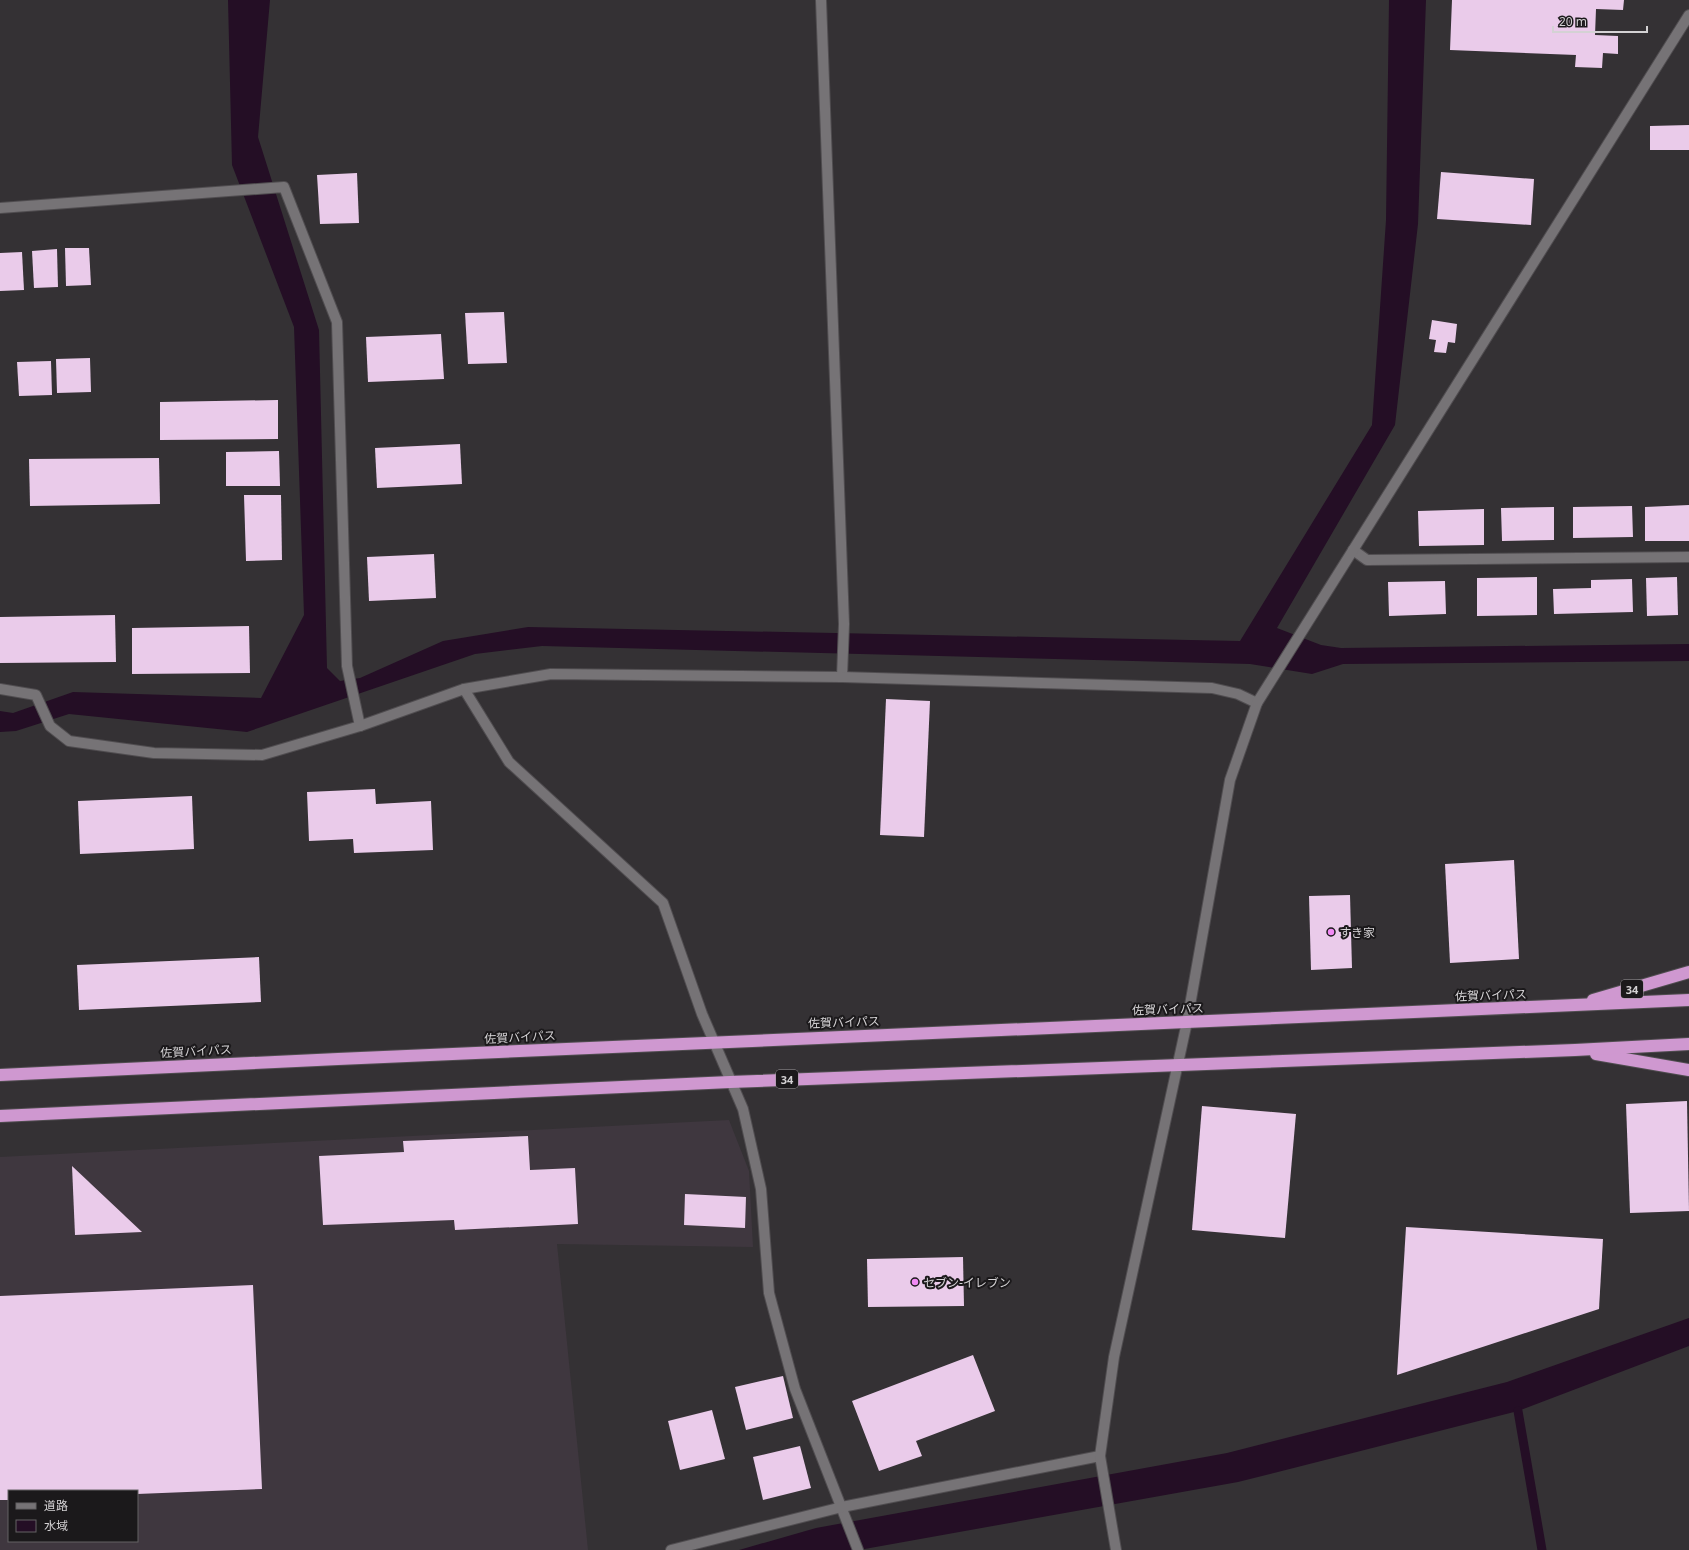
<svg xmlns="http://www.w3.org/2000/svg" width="1689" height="1550" viewBox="0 0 1689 1550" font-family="'Noto Sans','Noto Sans JP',sans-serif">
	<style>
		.built { fill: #3f373f; fill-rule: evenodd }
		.water { fill: #240e25 }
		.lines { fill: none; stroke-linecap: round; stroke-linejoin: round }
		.stream { stroke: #240e25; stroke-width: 9 }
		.building { fill: #eacbea }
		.minor-casing { stroke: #504d50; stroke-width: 12 }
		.highway-casing { stroke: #504d50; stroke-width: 14 }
		.minor { stroke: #767376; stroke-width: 10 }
		.highway { stroke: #cf98d0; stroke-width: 12 }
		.poi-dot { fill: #f18af4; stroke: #1b191b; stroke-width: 1.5 }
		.labels { text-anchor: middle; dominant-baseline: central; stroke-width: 4; stroke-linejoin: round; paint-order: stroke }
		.shield { fill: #1b191b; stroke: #9c9a9c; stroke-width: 1 }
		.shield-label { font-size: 11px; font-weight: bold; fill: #d4d2d4 }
		.poi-label { font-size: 12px; fill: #d4d2d4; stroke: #1b191b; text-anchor: start }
		.street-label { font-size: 12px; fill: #d4d2d4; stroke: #1b191b }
	</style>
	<rect width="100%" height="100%" fill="#343134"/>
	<!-- built -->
	<path class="built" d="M729 1120 749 1171 753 1247 557 1244 588 1550H0V1157ZM9 1491H137V1541H9Z"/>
	<!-- water -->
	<g class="water">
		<path d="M228 0H270L258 137 319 330 327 668 340 681 360 678 443 641 528 627 1240 641 1372 425 1386 220 1389 0H1426L1418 224 1395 425 1277 628 1321 645 1341 648 1689 644V661L1343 664 1312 674 1250 664 542 646 475 654 247 732 69 714 16 731 0 732V711L13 713 73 692 261 698 304 615 294 327 232 165Z"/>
		<path d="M1689 1318V1346L1518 1411 1238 1482 859 1550H739L816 1528 1227 1453 1507 1382Z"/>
	</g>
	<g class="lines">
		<!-- stream -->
		<path class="stream" d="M1518 1411 1542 1550"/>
	</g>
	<!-- building -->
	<g class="building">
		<path d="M1452 0H1624L1623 10 1596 9 1595 35 1618 36V54L1603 53 1602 68 1575 67 1576 55 1450 50Z"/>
		<path d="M1689 125V150H1650V126Z"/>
		<path d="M1441 172 1534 179 1531 225 1437 219Z"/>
		<path d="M357 173 359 223 320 224 317 175Z"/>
		<path d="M65 248H89L91 285 66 286Z"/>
		<path d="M57 249 58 287 34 288 32 251Z"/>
		<path d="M22 252 24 290 0 291V253Z"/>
		<path d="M504 312 507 363 468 364 465 313Z"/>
		<path d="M1432 320 1457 324 1455 343 1448 342 1446 353 1434 352 1436 340 1429 339Z"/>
		<path d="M441 334 444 379 368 382 366 337Z"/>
		<path d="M90 358 91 392 57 393 56 359Z"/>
		<path d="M51 361 52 395 19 396 17 362Z"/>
		<path d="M278 400V439L160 440V402Z"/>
		<path d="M460 444 462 484 377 488 375 448Z"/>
		<path d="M279 451 280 486H226V452Z"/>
		<path d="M159 458 160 504 30 506 29 459Z"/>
		<path d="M244 495H281L282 560 246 561Z"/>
		<path d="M1689 505V541H1645V507Z"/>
		<path d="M1632 506 1633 537 1573 538V507Z"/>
		<path d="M1554 507V540L1502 541 1501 508Z"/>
		<path d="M1484 509V545L1419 546 1418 511Z"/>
		<path d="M434 554 436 598 369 601 367 557Z"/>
		<path d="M1537 577V615L1477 616V578Z"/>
		<path d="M1677 577 1678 615 1647 616 1646 578Z"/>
		<path d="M1632 579 1633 612 1554 614 1553 589 1591 588V580Z"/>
		<path d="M1445 581 1446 614 1389 616 1388 582Z"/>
		<path d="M115 615 116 662 0 663V617Z"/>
		<path d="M249 626 250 673 132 674V628Z"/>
		<path d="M886 699 930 701 924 837 880 835Z"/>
		<path d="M375 789 376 804 431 801 433 850 354 853 353 839 309 841 307 792Z"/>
		<path d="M192 796 194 849 80 854 78 801Z"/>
		<path d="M1514 860 1519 959 1450 963 1445 864Z"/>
		<path d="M1350 895 1352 968 1311 970 1309 896Z"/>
		<path d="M259 957 261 1002 79 1010 77 965Z"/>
		<path d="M1687 1101 1689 1211 1630 1213 1626 1104Z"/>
		<path d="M1202 1106 1296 1114 1285 1238 1192 1230Z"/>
		<path d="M528 1136 530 1170 575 1168 578 1224 455 1230 454 1220 323 1225 319 1156 404 1152 403 1141Z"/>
		<path d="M72 1166 142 1232 75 1235Z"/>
		<path d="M685 1194 746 1197 745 1228 684 1225Z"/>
		<path d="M1406 1227 1603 1239 1599 1309 1397 1375Z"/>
		<path d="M963 1257 964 1306 868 1307 867 1259Z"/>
		<path d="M253 1285 262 1489 137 1494V1491H9V1500H0V1296Z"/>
		<path d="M973 1355 995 1411 916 1441 922 1456 879 1471 852 1401Z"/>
		<path d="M783 1376 793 1418 746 1430 735 1387Z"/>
		<path d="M712 1410 725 1459 680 1470 668 1421Z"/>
		<path d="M800 1446 811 1488 763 1500 753 1457Z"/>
	</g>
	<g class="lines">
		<!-- minor casing -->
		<g class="minor-casing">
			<g id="minor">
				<path d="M821 0 844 624 842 677"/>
				<path d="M0 208 284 187 337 322 347 666 360 726"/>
				<path d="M1353 550 1367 560 1689 557"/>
				<path d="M0 689 36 695 50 726 69 741 154 753 262 755 360 726 464 689 551 674 842 677 1212 688 1238 694 1257 703"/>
				<path d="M464 689 509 762 663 903 702 1014 743 1109 761 1189 769 1293 795 1389 858 1550"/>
				<path d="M671 1550 842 1507 1100 1456"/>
				<path d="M1116 1550 1100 1456 1114 1357 1187 1022 1230 780 1257 703 1689 15"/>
			</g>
		</g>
		<!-- highway casing -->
		<g class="highway-casing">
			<g id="highway">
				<path d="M1593 1000 1689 972"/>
				<path d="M1596 1054 1689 1070"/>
				<path d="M0 1075 338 1059 1689 1000"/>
				<path d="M0 1116 730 1082 1575 1050 1689 1044"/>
			</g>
		</g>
		<!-- minor -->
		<use href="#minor" class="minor"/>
		<!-- highway -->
		<use href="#highway" class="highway"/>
	</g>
	<!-- markers -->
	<g class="poi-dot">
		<circle cx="1331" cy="932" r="4"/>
		<circle cx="915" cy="1282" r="4"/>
	</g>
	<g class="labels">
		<!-- shield labels -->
		<g class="shield">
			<rect x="1621" y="980" width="22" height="18" rx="3"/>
			<rect x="776" y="1070" width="22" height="18" rx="3"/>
		</g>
		<g class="shield-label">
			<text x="1632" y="989">34</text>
			<text x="787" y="1079">34</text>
		</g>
		<!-- poi labels -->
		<g class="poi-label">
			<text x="1339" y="932">すき家</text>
			<text x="923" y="1282">セブン-イレブン</text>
		</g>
		<!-- street labels -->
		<g class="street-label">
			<text transform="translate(1491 995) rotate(-2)">佐賀バイパス</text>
			<text transform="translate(1168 1009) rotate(-2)">佐賀バイパス</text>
			<text transform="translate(844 1022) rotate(-2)">佐賀バイパス</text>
			<text transform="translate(520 1037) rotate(-3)">佐賀バイパス</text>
			<text transform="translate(196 1051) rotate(-3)">佐賀バイパス</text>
		</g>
	</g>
	<!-- legend -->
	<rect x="8" y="1490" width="130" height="52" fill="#1b191b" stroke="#656365"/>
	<rect x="16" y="1503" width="20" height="6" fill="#767376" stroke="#656365"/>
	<text x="44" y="1510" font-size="12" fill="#d4d2d4">道路</text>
	<rect x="16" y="1520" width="20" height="12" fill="#240e25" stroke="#656365"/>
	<text x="44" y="1530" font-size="12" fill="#d4d2d4">水域</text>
	<!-- scale -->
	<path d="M1553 26v6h94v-6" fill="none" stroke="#d4d2d4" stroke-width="2"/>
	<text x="1559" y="26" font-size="12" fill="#d4d2d4" stroke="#1b191b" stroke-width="3" paint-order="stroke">20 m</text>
</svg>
